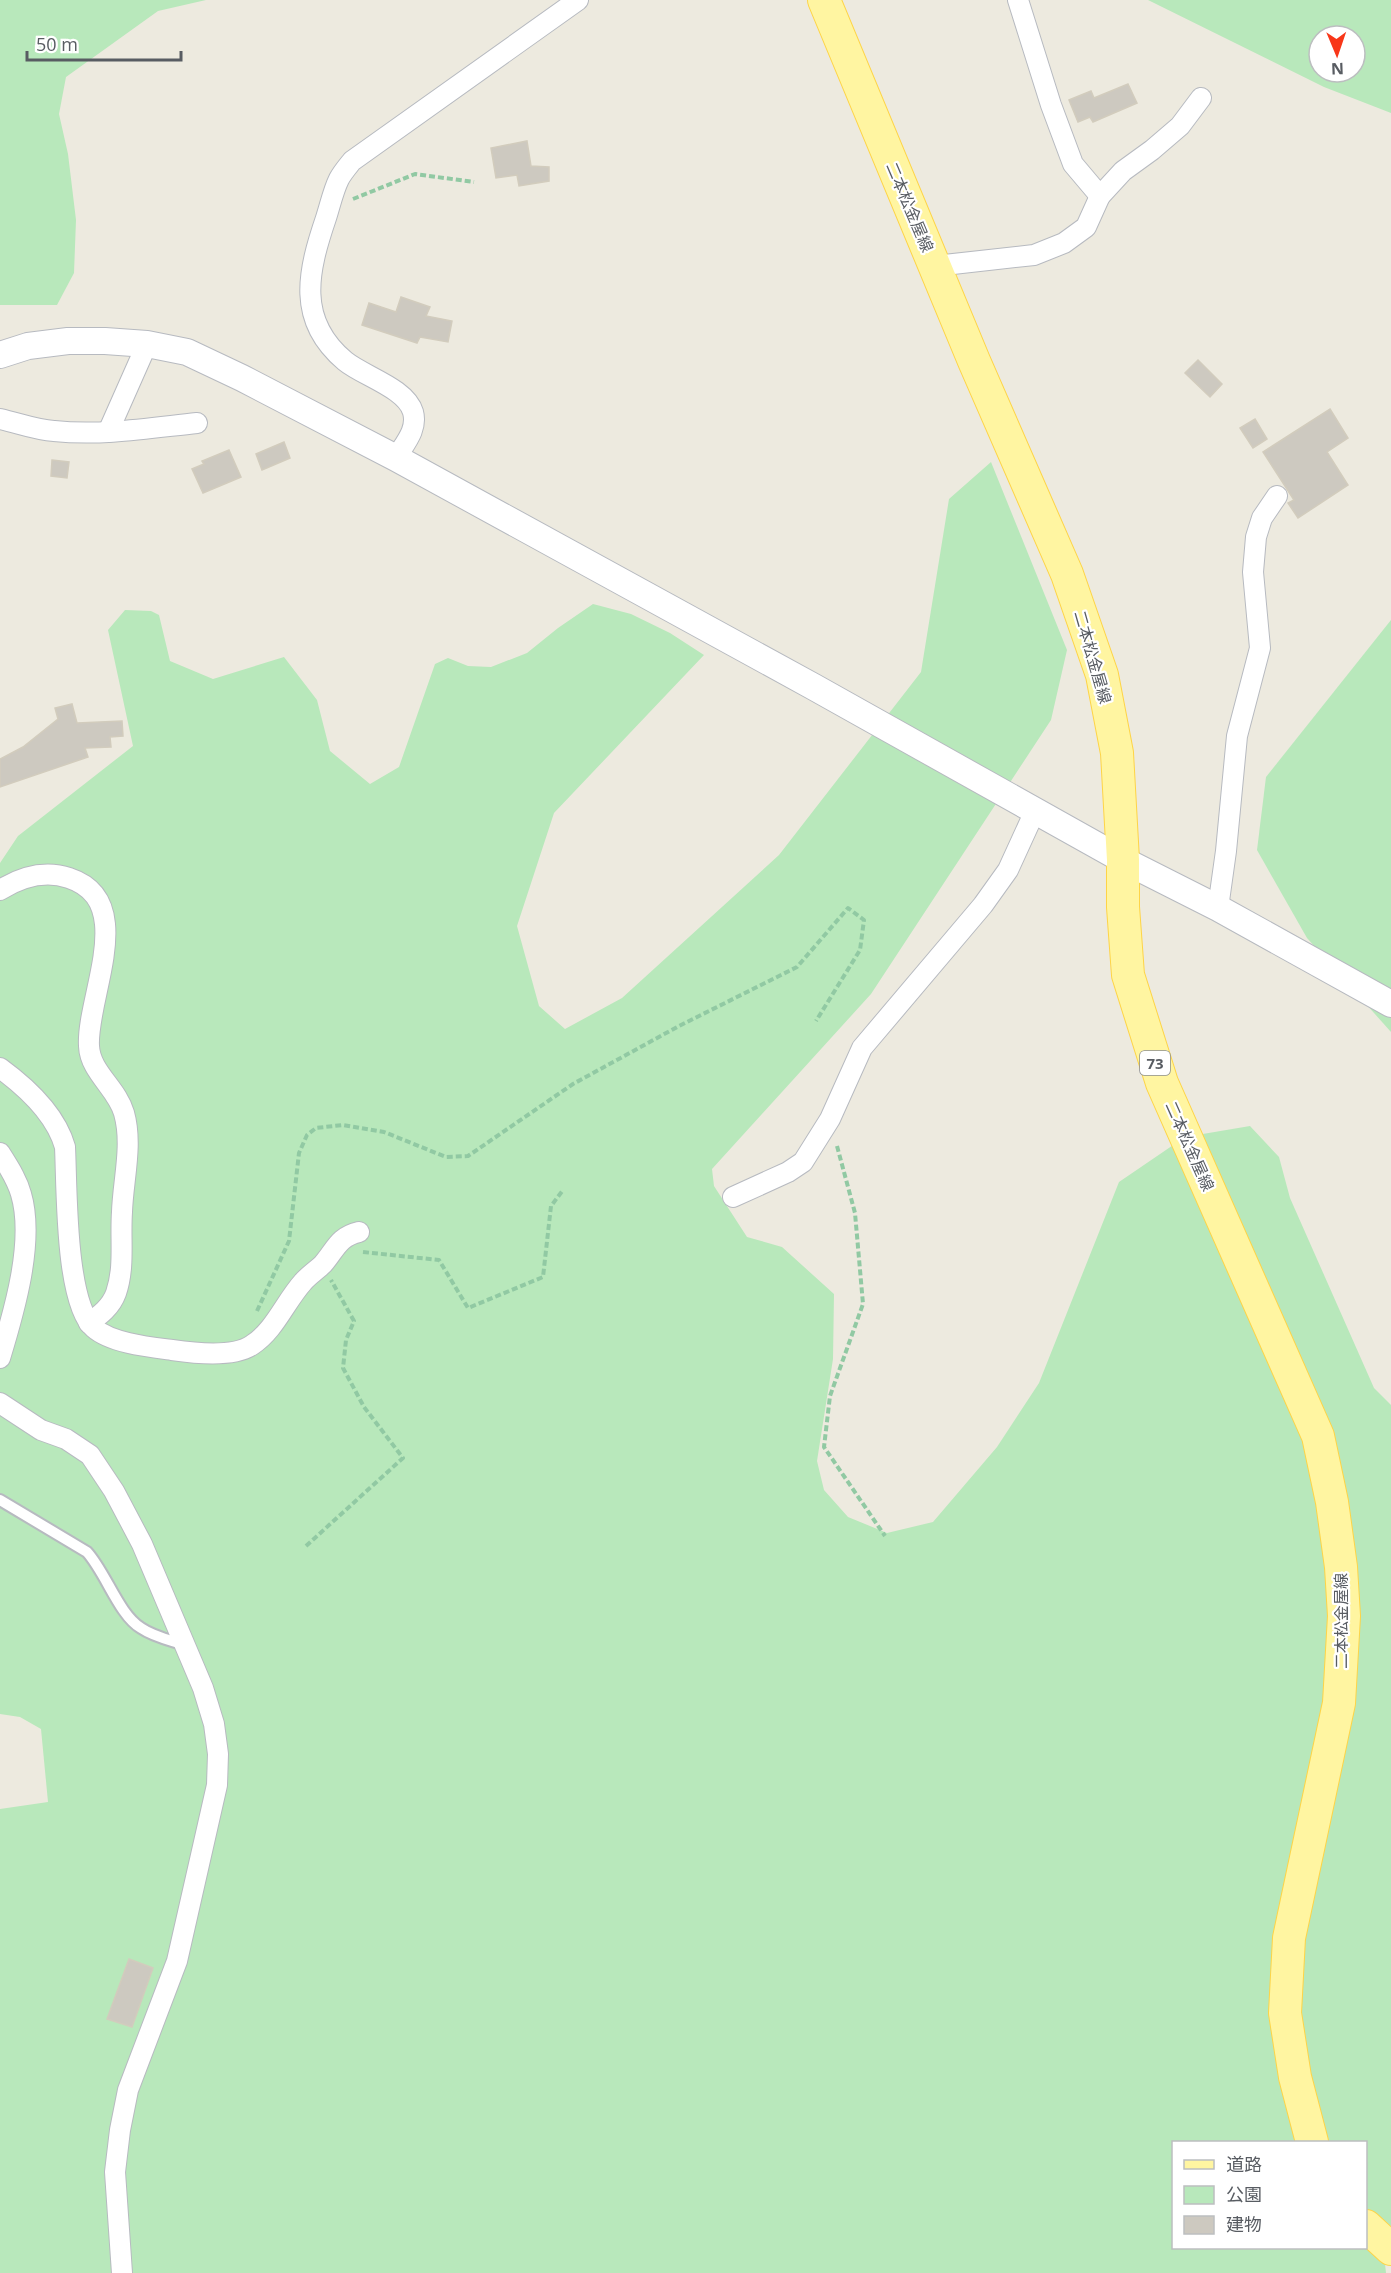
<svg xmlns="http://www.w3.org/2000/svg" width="1391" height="2273" viewBox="0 0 1391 2273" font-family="'Open Sans','Noto Sans JP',sans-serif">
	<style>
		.green { fill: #b8e8bb; fill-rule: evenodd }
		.building { fill: #cdc9c0; stroke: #d2ccbd; stroke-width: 1.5 }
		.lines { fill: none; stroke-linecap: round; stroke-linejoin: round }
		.service-casing { stroke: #b7bac0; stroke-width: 14 }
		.minor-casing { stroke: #b7bac0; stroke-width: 22 }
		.tertiary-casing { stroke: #b7bac0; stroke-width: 28 }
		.primary-casing { stroke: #fed447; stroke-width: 34 }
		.path { stroke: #91c9a3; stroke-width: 4; stroke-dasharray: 6 3; stroke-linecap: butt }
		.service { stroke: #fff; stroke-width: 10 }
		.minor { stroke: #fff; stroke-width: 20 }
		.tertiary { stroke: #fff; stroke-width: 26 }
		.primary { stroke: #fff5a1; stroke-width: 32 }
		.labels { text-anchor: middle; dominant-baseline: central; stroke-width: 4.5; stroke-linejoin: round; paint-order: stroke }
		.shield { fill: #fff; stroke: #8a8d91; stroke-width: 1.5 }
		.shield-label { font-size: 15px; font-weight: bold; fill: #585c62 }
		.street-label { font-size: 16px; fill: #585c62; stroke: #fff }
	</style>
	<rect width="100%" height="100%" fill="#edeadf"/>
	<!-- green -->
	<g class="green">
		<path d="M0 0H206L158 11 66 77 59 114 68 154 76 220 74 273 57 305H0Z"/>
		<path d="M1148 0H1391V113L1324 87ZM1319 36H1355V72H1319Z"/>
		<path d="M991 462 1067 650 1051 720 871 994 712 1169 714 1186 747 1237 782 1247 834 1294 833 1359 817 1461 824 1490 848 1517 887 1533 933 1522 997 1447 1039 1383 1119 1182 1185 1137 1250 1126 1279 1157 1290 1198 1374 1388 1391 1405V2232L1383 2245 1386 2273H0V1809L48 1802 41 1729 20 1717 0 1714V863L18 836 133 746 108 630 125 610 151 611 159 615 170 661 213 679 284 657 317 700 330 751 370 784 399 767 435 664 448 658 468 666 491 667 527 653 558 628 593 604 631 614 670 633 704 655 554 813 517 926 539 1006 565 1029 622 998 779 855 921 672 949 499ZM1174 2142H1366V2248H1174Z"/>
		<path d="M1391 620V1032L1307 938 1257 850 1266 777Z"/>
	</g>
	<!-- building -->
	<g class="building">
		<path d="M1128 84 1137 103 1093 122 1090 117 1078 122 1069 100 1091 91 1094 98Z"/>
		<path d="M527 141 531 166 549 167V181L519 186 517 175 496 178 491 148Z"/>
		<path d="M401 297 430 307 426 316 452 321 448 342 420 337 417 343 362 325 369 303 396 312Z"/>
		<path d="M1198 360 1222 384 1210 397 1185 373Z"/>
		<path d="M1330 409 1348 438 1327 452 1348 485 1298 518 1288 503 1294 500 1263 452Z"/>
		<path d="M1255 419 1267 439 1253 448 1240 428Z"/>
		<path d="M284 442 290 458 262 470 256 454Z"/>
		<path d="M229 450 241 477 203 493 192 469 204 464 202 461Z"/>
		<path d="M52 460 69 462 67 478 51 476Z"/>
		<path d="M72 704 77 723 122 721 123 736 110 737 111 747 85 748 88 757 0 787V759L23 747 58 719 55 708Z"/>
		<path d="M129 1959 153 1968 132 2027 107 2019Z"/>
	</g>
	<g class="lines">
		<!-- service casing -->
		<g class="service-casing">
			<path id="service" d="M0 1500 87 1552C106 1573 119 1615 141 1628 154 1637 170 1640 185 1645"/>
		</g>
		<!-- minor casing -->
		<g class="minor-casing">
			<g id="minor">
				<path d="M1018 0 1051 105 1073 164 1100 196"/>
				<path d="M935 266 1034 255 1064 243 1086 227 1100 196 1123 171 1152 150 1180 126 1201 98"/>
				<path d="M0 419C18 423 36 430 54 431 102 436 150 428 197 423"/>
				<path d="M108 432 147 344"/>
				<path d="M396 458C404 444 418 430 413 412 406 388 363 376 345 361 296 320 308 271 326 218 330 206 333 191 339 179 342 173 348 166 352 161L578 0"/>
				<path d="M0 890C21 877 45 870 69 878 139 901 86 997 89 1046 90 1072 117 1088 124 1113 133 1145 123 1180 122 1212 120 1239 125 1267 116 1293 111 1307 100 1315 89 1323"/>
				<path d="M1218 908 1226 851 1237 736 1260 648 1253 572 1256 537 1262 518 1277 496"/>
				<path d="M0 1068C26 1087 56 1115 65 1147 67 1187 65 1303 94 1328 111 1343 149 1347 172 1350 193 1353 233 1358 252 1345 275 1330 285 1302 303 1282 309 1275 317 1270 323 1264 336 1249 338 1237 359 1232"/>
				<path d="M0 1153C8 1166 17 1179 21 1194 35 1241 14 1312 0 1358"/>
				<path d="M733 1197 788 1172 803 1162 830 1119 862 1048 983 905 1008 870 1035 811"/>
				<path d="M0 1403 41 1430 66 1439 90 1455 114 1491 142 1544 203 1688 214 1724 218 1754 217 1785 177 1961 128 2090 120 2130 115 2172 122 2273"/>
			</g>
		</g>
		<!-- tertiary casing -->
		<g class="tertiary-casing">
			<path id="tertiary" d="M0 355 28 346 68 341H105L147 344 187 352 242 378 396 458 814 687 1123 860 1218 908 1391 1004"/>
		</g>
		<!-- primary casing -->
		<g class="primary-casing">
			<g id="primary">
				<path d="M824 0 974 361 1067 574 1102 675 1117 753 1123 860V907L1128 975 1162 1083 1318 1436 1332 1502 1341 1567 1344 1616 1339 1703 1289 1938 1285 2013 1295 2077 1312 2142"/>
				<path d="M1366 2226 1391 2249"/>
			</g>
		</g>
		<!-- path -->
		<g class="path">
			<path d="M353 199 415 174 474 182"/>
			<path d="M837 1146 855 1213 863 1304 830 1396 824 1447 885 1536"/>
			<path d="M363 1252 439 1260 468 1308 543 1277 551 1206 563 1190"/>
			<path d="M257 1311 289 1241 299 1153 307 1135 316 1128 343 1125 384 1132 446 1157 468 1156 573 1084 679 1026 797 967 848 908 864 920 860 950 816 1021"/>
			<path d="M306 1546 403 1458 364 1407 343 1368 346 1340 354 1321 331 1280"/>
		</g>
		<!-- service -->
		<use href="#service" class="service"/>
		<!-- minor -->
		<use href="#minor" class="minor"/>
		<!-- tertiary -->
		<use href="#tertiary" class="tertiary"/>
		<!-- primary -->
		<use href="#primary" class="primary"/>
	</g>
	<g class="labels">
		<!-- shield labels -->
		<rect class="shield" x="1140" y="1051" width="30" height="24" rx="4.5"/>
		<g class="shield-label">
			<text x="1155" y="1063">73</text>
		</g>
		<!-- street labels -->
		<g class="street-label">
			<text transform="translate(910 207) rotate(67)">二本松金屋線</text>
			<text transform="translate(1093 657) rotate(74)">二本松金屋線</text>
			<text transform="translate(1190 1146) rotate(66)">二本松金屋線</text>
			<text transform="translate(1341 1621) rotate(-90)">二本松金屋線</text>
		</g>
	</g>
	<!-- legend -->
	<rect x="1172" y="2141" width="195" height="108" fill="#ffffff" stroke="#bcbec0" stroke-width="1.5"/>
	<rect x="1184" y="2160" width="30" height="9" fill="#fff5a1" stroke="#bcbec0" stroke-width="1.5"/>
	<text x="1226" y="2171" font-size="18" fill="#585c62">道路</text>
	<rect x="1184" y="2186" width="30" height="18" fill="#b8e8bb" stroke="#bcbec0" stroke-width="1.5"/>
	<text x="1226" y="2201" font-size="18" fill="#585c62">公園</text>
	<rect x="1184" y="2216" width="30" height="18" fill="#cdc9c0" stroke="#bcbec0" stroke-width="1.5"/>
	<text x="1226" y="2231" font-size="18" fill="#585c62">建物</text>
	<!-- north arrow -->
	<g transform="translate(1337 54) rotate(178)"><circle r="28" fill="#ffffff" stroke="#bcbec0" stroke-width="1.5"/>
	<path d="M0-4.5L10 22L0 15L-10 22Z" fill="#f83719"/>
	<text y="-9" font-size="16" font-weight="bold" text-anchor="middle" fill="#585c62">N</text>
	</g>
	<!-- scale -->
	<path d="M27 51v9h154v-9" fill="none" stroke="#585c62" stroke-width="3"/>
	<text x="36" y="51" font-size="18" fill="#585c62" stroke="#ffffff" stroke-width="4.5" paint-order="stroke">50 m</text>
</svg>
